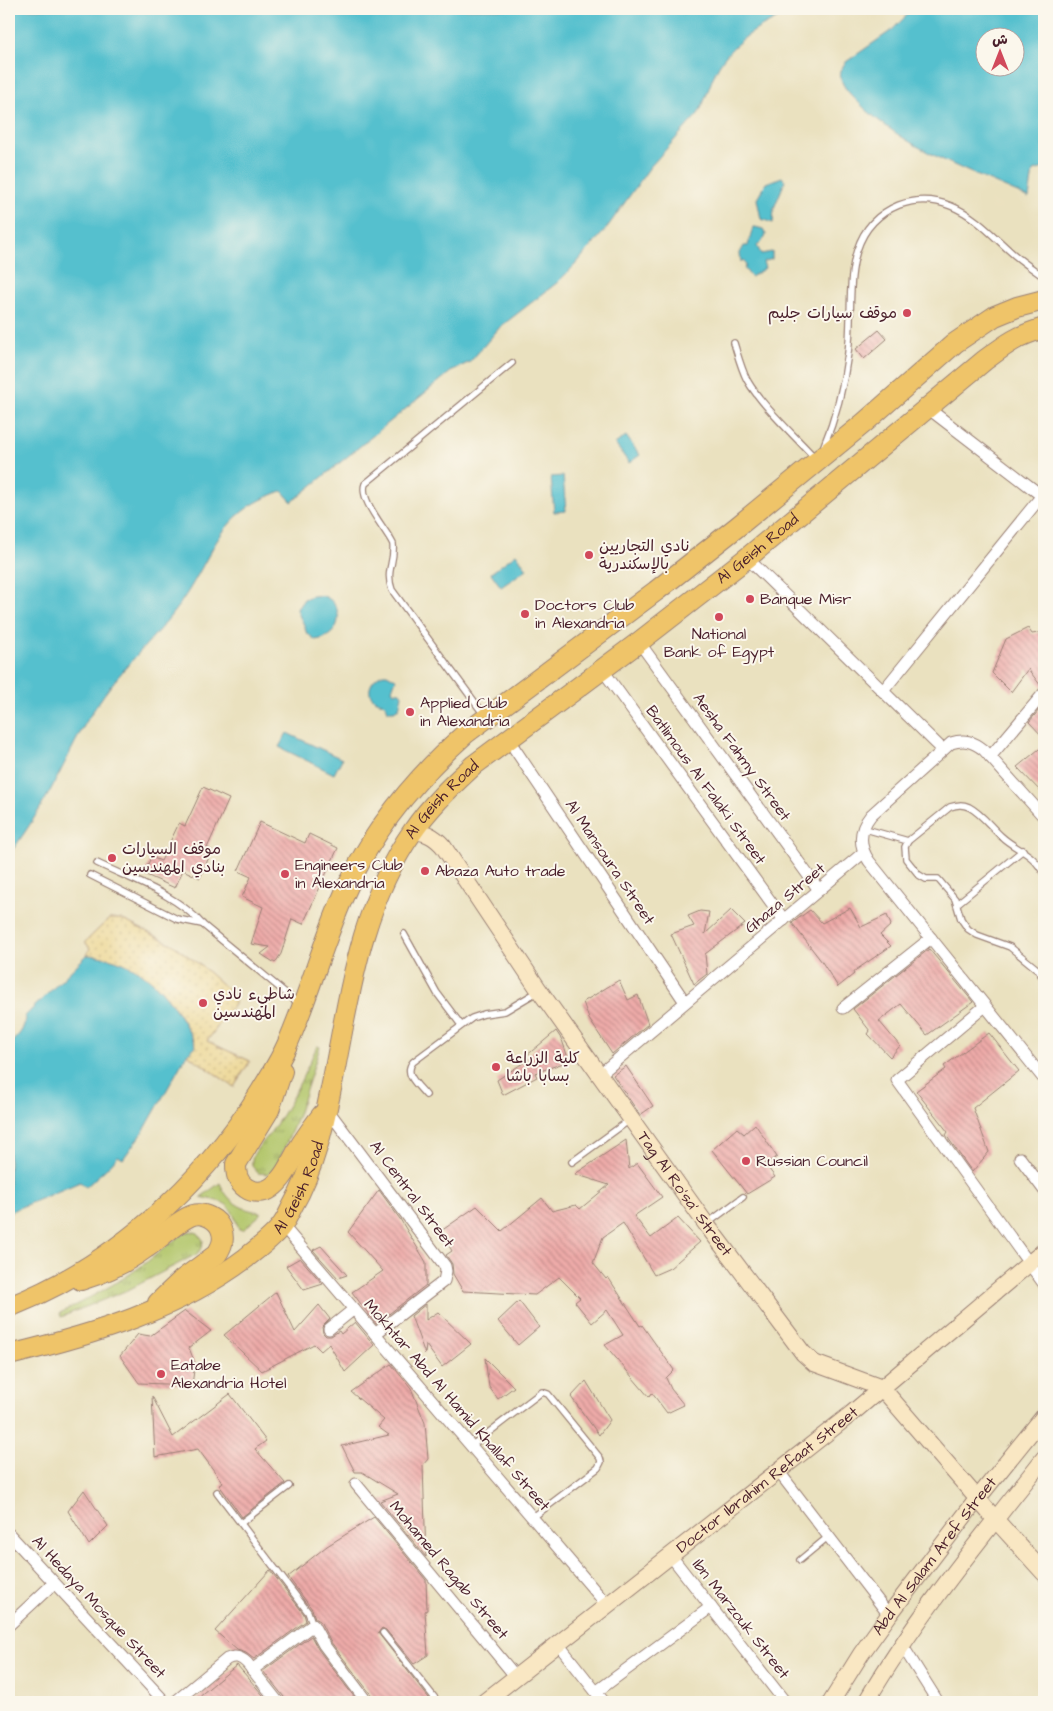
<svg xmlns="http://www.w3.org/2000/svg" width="1053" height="1711" viewBox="0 0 1053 1711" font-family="'Architects Daughter','Playpen Sans Arabic',sans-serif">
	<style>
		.grass { fill: url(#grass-tufts); stroke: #7e724b }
		.sand { fill: url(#sand-dots); stroke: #9c7c64 }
		.water { fill: #54c0ce; stroke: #4f707c; fill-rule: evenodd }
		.building { fill: url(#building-back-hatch) }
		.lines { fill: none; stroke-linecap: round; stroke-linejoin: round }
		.lane-casing { stroke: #9a8075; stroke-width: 8 }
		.street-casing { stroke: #9a8075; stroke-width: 13 }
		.secondary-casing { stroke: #9a8075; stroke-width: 18 }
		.highway-casing { stroke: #9a8075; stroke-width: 22 }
		.lane { stroke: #fff; stroke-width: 5.5 }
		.street { stroke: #fff; stroke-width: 11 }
		.secondary { stroke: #f9e7c3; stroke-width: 16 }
		.highway { stroke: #efc469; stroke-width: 20 }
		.poi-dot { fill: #d1495b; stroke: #fbf7ec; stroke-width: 2 }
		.labels { text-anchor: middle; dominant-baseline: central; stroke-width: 4; stroke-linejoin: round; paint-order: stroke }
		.poi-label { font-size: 16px; fill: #4a1f2b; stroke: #fbf7ec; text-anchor: start }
		.street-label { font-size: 16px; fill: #4a1f2b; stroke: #fbf7ec }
	</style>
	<defs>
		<pattern id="grass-tufts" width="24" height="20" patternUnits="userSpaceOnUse" patternTransform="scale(1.25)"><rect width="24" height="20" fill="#b2c66b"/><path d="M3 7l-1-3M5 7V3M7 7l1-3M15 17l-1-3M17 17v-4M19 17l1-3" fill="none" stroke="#93a058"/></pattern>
		<pattern id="sand-dots" width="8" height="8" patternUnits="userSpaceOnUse" patternTransform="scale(1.25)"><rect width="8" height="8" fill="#eeda9e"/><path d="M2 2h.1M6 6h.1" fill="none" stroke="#cebb88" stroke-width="1.8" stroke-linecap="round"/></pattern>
		<pattern id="building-back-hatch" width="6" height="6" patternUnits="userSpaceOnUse" patternTransform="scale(1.25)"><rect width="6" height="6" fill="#eeaba9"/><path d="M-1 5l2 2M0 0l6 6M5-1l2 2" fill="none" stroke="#c38b8a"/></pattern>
	</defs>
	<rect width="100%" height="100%" fill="#fbf7ec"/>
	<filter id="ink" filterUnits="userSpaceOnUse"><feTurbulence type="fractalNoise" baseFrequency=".02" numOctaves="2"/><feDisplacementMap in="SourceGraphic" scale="10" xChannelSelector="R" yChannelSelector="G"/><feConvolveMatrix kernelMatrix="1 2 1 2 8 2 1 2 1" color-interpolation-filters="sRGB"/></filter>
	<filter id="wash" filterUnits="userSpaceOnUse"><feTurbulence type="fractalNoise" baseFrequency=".0096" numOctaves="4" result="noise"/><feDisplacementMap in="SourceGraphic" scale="20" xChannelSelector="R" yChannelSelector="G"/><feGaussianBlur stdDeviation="1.12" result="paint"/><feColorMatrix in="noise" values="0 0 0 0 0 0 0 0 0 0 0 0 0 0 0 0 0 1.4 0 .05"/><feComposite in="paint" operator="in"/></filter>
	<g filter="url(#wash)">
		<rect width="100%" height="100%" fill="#eae1bf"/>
		<!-- grass -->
		<g class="grass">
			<path d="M317 1046 320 1047 297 1118 276 1168 268 1174 258 1173 252 1166C250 1154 261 1145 268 1136 288 1109 303 1078 317 1046Z"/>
			<path d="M220 1183C228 1202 241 1210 261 1212V1214L243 1230 239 1229C229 1200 228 1204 201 1197Z"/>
			<path d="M190 1231 198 1233 203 1240 202 1248 197 1254 130 1289 61 1317 60 1313C87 1299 115 1285 140 1267 152 1259 179 1234 190 1231Z"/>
		</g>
		<!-- sand -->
		<path class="sand" d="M109 919H121L172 944 204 968 235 996V1003L207 1041 250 1061 234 1087 187 1054 196 1045C173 998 144 959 87 955L90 948 85 942Z"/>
		<!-- water -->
		<g class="water">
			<path d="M9 9H799C767 22 732 39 716 71 709 85 706 100 698 114L650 167 606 229 575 265 558 282 500 327 470 362 453 370 292 502 282 491C215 514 215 555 179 605 153 641 119 670 95 708 80 730 70 754 57 778 43 805 27 830 9 855Z"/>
			<path d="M913 9H1044V168L1033 171 1029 198C969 171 904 149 857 101 846 90 833 77 846 62L892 30ZM986 38H1016V68H986Z"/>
			<path d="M782 177 785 181 774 208 773 223 761 219 757 199 766 183Z"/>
			<path d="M753 227H755L763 229 766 234 765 238 757 246 761 254 772 252V259L763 262 765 268 751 277 744 268 746 267 745 262 743 260 741 262 740 253 744 246H748Z"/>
			<path d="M626 436 640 455 629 463 615 444Z"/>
			<path d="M563 476 566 511 554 512 551 477Z"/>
			<path d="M516 554 527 569 501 587 491 573Z"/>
			<path d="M312 596C315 596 320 595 323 596 344 602 345 637 315 640L306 632C305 623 299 618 297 609L304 599Z"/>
			<path d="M383 674H387L396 679 392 689 394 692H400L402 695 399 708 394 711H388C386 701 380 704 374 699 364 690 374 677 383 674Z"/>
			<path d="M287 733 342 759 334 774 279 747Z"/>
			<path d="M87 955C144 958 173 998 196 1046L187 1054 146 1127 123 1159 118 1156 108 1167 86 1187 80 1182 9 1212V1045C18 1035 25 1031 25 1016Z"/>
		</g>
		<g id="blocks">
			<!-- building -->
			<g class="building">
				<path d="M879 330 887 339 864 359 856 349Z"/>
				<path d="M1028 628 1032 634 1044 632V686H1041L1028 669 1011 692 992 673 1006 639Z"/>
				<path d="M1044 704V738L1029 722Z"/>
				<path d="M1044 745V795L1017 767Z"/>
				<path d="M203 787 229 799 207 848 212 850 200 878 183 870 175 888 144 874 151 857 161 861 179 823 185 826Z"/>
				<path d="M260 822 305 843 309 834 338 848 303 924 292 919 281 954 275 963 261 954 270 947 251 944 263 907 242 897 251 877 238 871Z"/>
				<path d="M850 908 861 927 887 915 891 925 880 935 891 946 853 972 854 974 838 987 822 962 792 923 810 910 822 923Z"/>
				<path d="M731 910 745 924 705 954 707 974 694 984 671 934 694 926 688 916 700 911 709 912 705 934Z"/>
				<path d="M929 949 973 1002 927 1035 901 1004 879 1021 900 1046 890 1057 868 1034 870 1031 853 1009Z"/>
				<path d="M619 980 628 1000 638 995 648 1024 612 1054 589 1019 583 1002Z"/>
				<path d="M556 1031 562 1040 569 1061 535 1073 537 1077 503 1095 497 1080 529 1059 526 1056Z"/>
				<path d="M989 1033 1019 1071 973 1108 989 1152 972 1172 946 1135 948 1132 916 1091 946 1069 944 1066Z"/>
				<path d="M626 1066 653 1106 640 1115 613 1075Z"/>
				<path d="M755 1124 777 1157 765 1164 775 1177 747 1194 712 1150 737 1128 744 1134Z"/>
				<path d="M626 1140 629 1169 637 1163 662 1197 634 1216 651 1238 678 1218 700 1242 670 1268 654 1275 623 1223 603 1237 593 1263 606 1279 608 1277 640 1326 642 1325 674 1370 666 1378 671 1389 684 1405 667 1413 652 1393 649 1397 605 1345 623 1335 607 1310 592 1323 575 1302 580 1298 559 1277 535 1295 463 1291 453 1274 452 1264 446 1255 452 1251 441 1231 477 1206 502 1231 542 1198 552 1211 576 1205 580 1209 609 1185 575 1174Z"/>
				<path d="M379 1190 400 1219 426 1262V1285L376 1324 352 1292 383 1271 348 1232Z"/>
				<path d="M321 1246 347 1275 338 1278 313 1250Z"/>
				<path d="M300 1258 323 1284 304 1290 286 1266Z"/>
				<path d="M276 1292 295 1332 319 1305 330 1319 322 1327 323 1333 326 1336H331L339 1331 341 1334 355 1322 374 1345 345 1372 329 1344 321 1351 314 1344 262 1371 224 1335Z"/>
				<path d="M519 1301 539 1327 518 1345 498 1321Z"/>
				<path d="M426 1304V1320L438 1312 471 1344 442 1367 426 1345 425 1354 411 1316Z"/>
				<path d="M185 1311 211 1331 189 1348 195 1363 192 1385 139 1383 120 1356 138 1334 150 1336Z"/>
				<path d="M485 1358 514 1387 498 1399 489 1387Z"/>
				<path d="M391 1364 411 1388 425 1423 428 1459 423 1465 426 1557 380 1501 398 1494 362 1472H355L342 1446 389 1435 378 1427 384 1420 351 1392Z"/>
				<path d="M586 1381 610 1420 599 1435 571 1397Z"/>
				<path d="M230 1394 266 1441 255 1449 285 1483 242 1517 219 1485 223 1483 198 1449 155 1457 152 1396 173 1437Z"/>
				<path d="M84 1490 108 1526 89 1545 68 1511Z"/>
				<path d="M374 1517 426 1580 427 1610 425 1611 428 1655 414 1664 386 1630 382 1628 378 1633 432 1702H374L373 1697 330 1641 320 1621 315 1618 312 1609 288 1577 327 1546Z"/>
				<path d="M270 1570 304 1614 306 1621 254 1659 246 1653 237 1650 215 1631Z"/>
				<path d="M311 1636 318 1649 358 1702H285L284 1697 263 1671Z"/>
				<path d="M237 1665 269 1702H192Z"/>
			</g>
		</g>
	</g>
	<g filter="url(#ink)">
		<use href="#blocks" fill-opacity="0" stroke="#9a8075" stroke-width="1"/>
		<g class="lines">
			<!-- lane casing -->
			<g class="lane-casing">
				<g id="lane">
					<path d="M734 343C738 356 741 368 747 380 762 406 794 435 815 458"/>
					<path d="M823 448C836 417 844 385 848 353 855 300 837 230 899 205 916 199 934 199 951 206 974 215 992 235 1011 252 1021 261 1033 269 1044 277"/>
					<path d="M485 716 392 590C385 570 395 563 393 544 386 529 359 500 365 484L512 363"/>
					<path d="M862 828 908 841"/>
					<path d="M97 863C132 880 176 894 202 924L299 1004"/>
					<path d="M1044 874C1032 851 1017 851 1001 836 991 827 981 813 969 807 962 804 957 805 950 807L908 841 905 847 906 859 919 875 926 879H938L955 899 961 919 968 929 977 935 1010 947 1037 969 1044 979"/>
					<path d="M90 875 177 919 202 924"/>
					<path d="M958 903 1023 850"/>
					<path d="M404 934 437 993 461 1025"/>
					<path d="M426 1095C418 1085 403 1074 413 1062L472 1018 484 1014 505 1011 537 992"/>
					<path d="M572 1162 631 1119"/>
					<path d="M708 1223 743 1197"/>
					<path d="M471 1446 539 1394 542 1392 548 1394 600 1458 601 1462 598 1468 532 1518"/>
					<path d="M217 1492 308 1612 313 1625"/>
					<path d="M241 1523 289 1486"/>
					<path d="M800 1560 829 1536"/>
					<path d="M383 1633 438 1702"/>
				</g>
			</g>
			<!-- street casing -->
			<g class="street-casing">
				<g id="street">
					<path d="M929 409 1042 496"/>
					<path d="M747 558 943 750"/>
					<path d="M639 642 819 890"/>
					<path d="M602 669 784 920"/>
					<path d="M883 691 1044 493"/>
					<path d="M508 739 685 1002"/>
					<path d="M990 757 1044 693"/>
					<path d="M1044 817 984 750C973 741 964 739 951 743L871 815C859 830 858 845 869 861L1044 1079"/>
					<path d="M985 1006 897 1080 1044 1284"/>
					<path d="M843 1008 931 938"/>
					<path d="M599 1075 863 853"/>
					<path d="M327 1109 445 1266 446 1271 444 1281 375 1334"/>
					<path d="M1020 1158 1044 1190"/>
					<path d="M282 1225 608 1606"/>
					<path d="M329 1329 354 1309"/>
					<path d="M779 1472 889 1615"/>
					<path d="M356 1484 516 1677"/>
					<path d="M9 1534 165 1702"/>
					<path d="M671 1556 785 1702"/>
					<path d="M9 1625 54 1583"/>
					<path d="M558 1644 604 1702"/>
					<path d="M902 1645 938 1702"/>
					<path d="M252 1670 313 1625 324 1645 367 1702"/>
					<path d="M596 1692 711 1607"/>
					<path d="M175 1702 227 1659C235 1655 241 1657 247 1663L278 1702"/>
				</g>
			</g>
			<!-- secondary casing -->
			<g class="secondary-casing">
				<g id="secondary">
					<path id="s1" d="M412 831C426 832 434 836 443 846L539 990 706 1224 803 1353 814 1363 882 1388 995 1519 1044 1573"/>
					<path id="s2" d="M484 1702 851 1414 1044 1251"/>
					<path id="s3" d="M831 1702 861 1654 889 1615 978 1498 1044 1416"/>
					<path d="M866 1702C917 1615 982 1537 1044 1458"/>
				</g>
			</g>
			<!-- highway casing -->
			<g class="highway-casing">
				<g id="highway">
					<path d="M282 1071 269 1110 236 1164C236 1173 237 1182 246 1188 253 1193 264 1193 271 1188 285 1179 293 1157 302 1143 308 1134 315 1124 322 1115"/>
					<path d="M81 1280C104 1273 127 1262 146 1248 158 1240 180 1219 193 1215 204 1212 217 1219 221 1229 225 1239 222 1246 217 1254L183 1279 158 1303"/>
					<path d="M9 1307C113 1266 202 1186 261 1091 270 1076 280 1061 287 1045 310 993 324 937 348 886 375 826 417 777 465 734L656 591 737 527 864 423 955 343 995 316 1017 307 1044 300"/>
					<path id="s4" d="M9 1355C92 1335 177 1310 246 1258 258 1248 273 1238 282 1225 286 1220 289 1213 292 1207 315 1167 324 1124 333 1079 350 992 361 905 413 831 430 806 452 785 474 765L639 642 747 558 985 360C1008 343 1017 336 1044 328"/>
				</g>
			</g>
			<!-- lane -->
			<use href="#lane" class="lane"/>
			<!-- street -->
			<use href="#street" class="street"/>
			<!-- secondary -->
			<use href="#secondary" class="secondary"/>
			<!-- highway -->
			<use href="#highway" class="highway"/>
		</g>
	</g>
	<!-- markers -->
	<g class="poi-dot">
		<circle cx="907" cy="313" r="5"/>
		<circle cx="589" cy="555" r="5"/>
		<circle cx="750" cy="599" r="5"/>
		<circle cx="525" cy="614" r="5"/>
		<circle cx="719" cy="617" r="5"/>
		<circle cx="410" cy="712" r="5"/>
		<circle cx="112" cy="858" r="5"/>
		<circle cx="425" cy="871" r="5"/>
		<circle cx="285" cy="874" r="5"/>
		<circle cx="203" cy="1003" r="5"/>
		<circle cx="496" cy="1067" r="5"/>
		<circle cx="746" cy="1161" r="5"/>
		<circle cx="161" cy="1374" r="5"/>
	</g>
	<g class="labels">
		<!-- poi labels -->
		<g class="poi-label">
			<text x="897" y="313" text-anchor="end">موقف سيارات جليم</text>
			<text x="599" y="546">نادي التجاريين<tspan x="599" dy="18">بالإسكندرية</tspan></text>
			<text x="760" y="599">Banque Misr</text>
			<text x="535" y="605">Doctors Club<tspan x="535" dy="18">in Alexandria</tspan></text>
			<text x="719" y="634" text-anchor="middle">National<tspan x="719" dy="18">Bank of Egypt</tspan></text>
			<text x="420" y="703">Applied Club<tspan x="420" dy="18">in Alexandria</tspan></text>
			<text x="122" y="849">موقف السيارات<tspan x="122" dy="18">بنادي المهندسين</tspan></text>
			<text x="295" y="865">Engineers Club<tspan x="295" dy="18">in Alexandria</tspan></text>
			<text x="435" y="871">Abaza Auto trade</text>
			<text x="213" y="994">شاطيء نادي<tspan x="213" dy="18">المهندسين</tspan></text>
			<text x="506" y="1058">كلية الزراعة<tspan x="506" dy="18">بسابا باشا</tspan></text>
			<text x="756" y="1161">Russian Council</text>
			<text x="171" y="1365">Eatabe<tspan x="171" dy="18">Alexandria Hotel</tspan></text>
		</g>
		<!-- street labels -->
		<g class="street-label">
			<text stroke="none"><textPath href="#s4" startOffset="1172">Al Geish Road</textPath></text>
			<text transform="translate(742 757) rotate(54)">Aesha Fahmy Street</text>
			<text transform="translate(706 785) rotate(54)">Batlimous Al Falaki Street</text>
			<text stroke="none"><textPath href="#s4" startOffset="768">Al Geish Road</textPath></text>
			<text transform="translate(610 862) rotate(56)">Al Mansoura Street</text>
			<text transform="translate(785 898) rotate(-40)">Ghaza Street</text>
			<text stroke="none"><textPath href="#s4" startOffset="348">Al Geish Road</textPath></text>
			<text transform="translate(412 1194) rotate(53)">Al Central Street</text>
			<text stroke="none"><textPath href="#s1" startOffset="459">Tag Al Ro'sa' Street</textPath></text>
			<text transform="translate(457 1405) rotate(49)">Mokhtar Abd Al Hamid Khallaf Street</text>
			<text stroke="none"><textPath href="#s2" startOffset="360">Doctor Ibrahim Refaat Street</textPath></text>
			<text stroke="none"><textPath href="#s3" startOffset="179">Abd Al Salam Aref Street</textPath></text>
			<text transform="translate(449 1570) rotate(50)">Mohamed Ragab Street</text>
			<text transform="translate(99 1607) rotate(47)">Al Hedaya Mosque Street</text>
			<text transform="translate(741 1619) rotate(52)">Ibn Marzouk Street</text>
		</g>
	</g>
	<!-- margin -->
	<rect width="1053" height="1711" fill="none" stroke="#fbf7ec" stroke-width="30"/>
	<!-- north arrow -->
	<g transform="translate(1000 52)"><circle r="24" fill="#fbf7ec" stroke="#b4a19f"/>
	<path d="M0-4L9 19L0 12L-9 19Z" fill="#d1495b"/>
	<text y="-8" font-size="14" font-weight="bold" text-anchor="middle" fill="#4a1f2b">ش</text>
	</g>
</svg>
